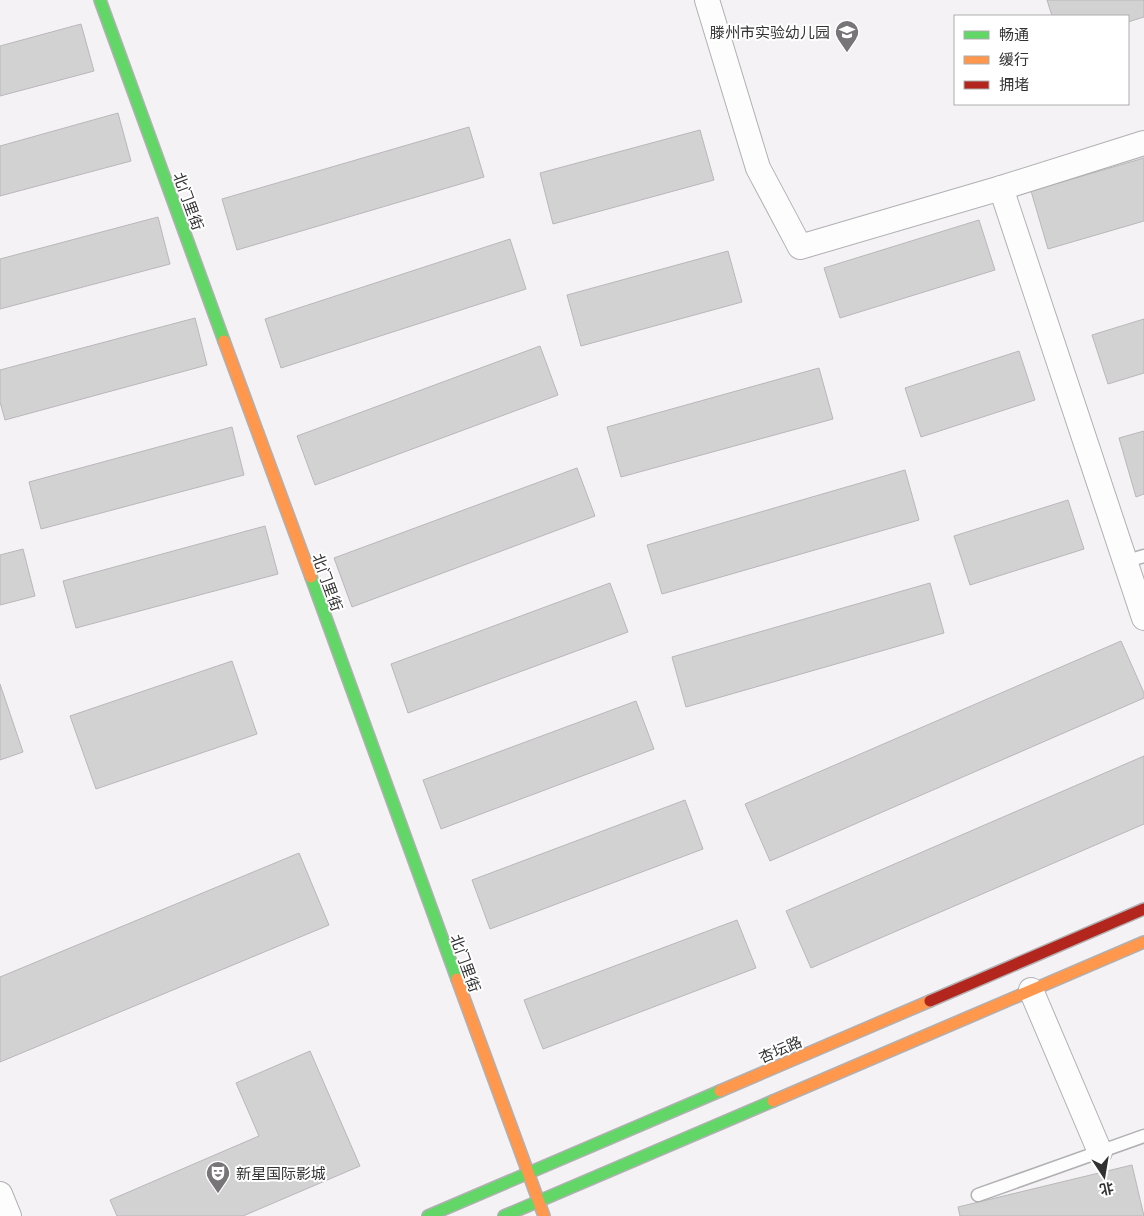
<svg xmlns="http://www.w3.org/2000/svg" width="1144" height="1216" viewBox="0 0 1144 1216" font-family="'Golos Text','Noto Sans SC',sans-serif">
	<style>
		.building { fill: #d3d2d3; stroke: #b9b7b9 }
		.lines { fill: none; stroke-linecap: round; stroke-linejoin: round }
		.lane-casing { stroke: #b1b0b2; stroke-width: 15 }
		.street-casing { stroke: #b1b0b2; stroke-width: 26 }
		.fast-casing { stroke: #b1b0b2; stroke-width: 14 }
		.slow-casing { stroke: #b1b0b2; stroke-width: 14 }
		.jam-casing { stroke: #b1b0b2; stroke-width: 14 }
		.lane { stroke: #fdfdfe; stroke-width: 12 }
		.street { stroke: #fdfdfe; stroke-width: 24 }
		.fast { stroke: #63d668; stroke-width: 11 }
		.slow { stroke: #ff974d; stroke-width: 11 }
		.jam { stroke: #b3261e; stroke-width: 11 }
		.labels { text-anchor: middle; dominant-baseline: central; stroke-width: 4; stroke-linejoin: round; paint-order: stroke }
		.poi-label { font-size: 15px; fill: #333233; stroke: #fff; text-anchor: end }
		.street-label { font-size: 15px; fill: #333233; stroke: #fff }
	</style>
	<rect width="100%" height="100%" fill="#f4f2f5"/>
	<!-- building -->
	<g class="building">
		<path d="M1047 0H1144V17L1128 22V16H1052Z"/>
		<path d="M81 24 94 71 0 96V46Z"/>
		<path d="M118 113 131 161 0 196V146Z"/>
		<path d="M469 127 484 177 237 250 222 199Z"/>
		<path d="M700 130 714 180 553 224 540 173Z"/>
		<path d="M1144 158V221L1048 249 1031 191Z"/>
		<path d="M158 217 170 264 0 309V259Z"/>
		<path d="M979 220 995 270 840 318 824 268Z"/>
		<path d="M510 239 526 289 281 368 265 319Z"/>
		<path d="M728 251 742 302 581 346 567 295Z"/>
		<path d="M195 318 207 365 5 420 0 402V370Z"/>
		<path d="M1144 319V373L1108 384 1092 335Z"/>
		<path d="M540 346 558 395 315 485 297 436Z"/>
		<path d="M1019 351 1035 400 921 437 905 388Z"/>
		<path d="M819 368 833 419 621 477 607 427Z"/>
		<path d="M232 427 244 475 41 529 29 482Z"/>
		<path d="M1144 431V494L1136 497 1119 438Z"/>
		<path d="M577 468 595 516 352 607 334 558Z"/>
		<path d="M905 470 919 520 662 594 647 545Z"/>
		<path d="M1068 500 1084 549 970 585 954 536Z"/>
		<path d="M265 526 278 574 76 628 63 581Z"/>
		<path d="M23 549 35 596 0 605V555Z"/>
		<path d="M610 583 628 632 408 713 391 664Z"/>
		<path d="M930 583 944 633 686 707 672 657Z"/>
		<path d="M1121 641 1144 693V698L770 861 745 804Z"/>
		<path d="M232 661 257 734 96 789 70 716Z"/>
		<path d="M0 684 23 752 0 760Z"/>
		<path d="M636 701 654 749 441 829 423 780Z"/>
		<path d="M1144 756V824L811 968 786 911Z"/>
		<path d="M685 800 703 849 490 929 472 880Z"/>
		<path d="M299 853 329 925 0 1062V977Z"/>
		<path d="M737 920 756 968 543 1049 524 1000Z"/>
		<path d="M310 1051 360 1166 243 1216H117L110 1200 259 1136 236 1083Z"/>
		<path d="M1132 1165 1144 1216H960L958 1207Z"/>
	</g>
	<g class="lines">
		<!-- lane casing -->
		<g class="lane-casing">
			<g id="lane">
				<path d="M1124 562 1144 556"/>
				<path d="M978 1195 1144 1136"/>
			</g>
		</g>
		<!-- street casing -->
		<g class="street-casing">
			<g id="street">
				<path d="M707 0 758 168 800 247 1001 188 1144 143"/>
				<path d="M1001 188 1144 618"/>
				<path d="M1031 990 1100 1152"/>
				<path d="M0 1194 9 1216"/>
			</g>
		</g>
		<!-- fast casing -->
		<g class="fast-casing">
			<g id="fast">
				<path d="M100 0 224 341"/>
				<path d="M311 577 457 979"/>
				<path d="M428 1216 720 1091"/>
				<path d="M504 1216 773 1101"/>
			</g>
		</g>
		<!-- slow casing -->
		<g class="slow-casing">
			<g id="slow">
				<path d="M224 341 311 577"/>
				<path d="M457 979 544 1216"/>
				<path d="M720 1091 930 1001"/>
				<path d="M773 1101 1144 942"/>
			</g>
		</g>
		<!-- jam casing -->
		<g class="jam-casing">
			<path id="jam" d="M930 1001 1144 909"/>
		</g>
		<!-- lane -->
		<use href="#lane" class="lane"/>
		<!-- street -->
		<use href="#street" class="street"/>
		<!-- fast -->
		<use href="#fast" class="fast"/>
		<!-- slow -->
		<use href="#slow" class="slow"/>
		<!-- jam -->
		<use href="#jam" class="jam"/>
	</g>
	<!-- icons -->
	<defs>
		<g id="school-pin" transform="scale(1.25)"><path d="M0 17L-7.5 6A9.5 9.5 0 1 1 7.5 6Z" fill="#777577" stroke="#fff"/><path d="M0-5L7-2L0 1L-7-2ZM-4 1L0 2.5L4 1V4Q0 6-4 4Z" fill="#fff"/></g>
		<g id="theatre-pin" transform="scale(1.25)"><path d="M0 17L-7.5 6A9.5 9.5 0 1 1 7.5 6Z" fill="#777577" stroke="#fff"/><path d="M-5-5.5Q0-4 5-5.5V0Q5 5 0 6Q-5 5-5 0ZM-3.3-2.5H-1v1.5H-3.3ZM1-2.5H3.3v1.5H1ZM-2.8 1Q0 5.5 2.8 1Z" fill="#fff"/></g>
	</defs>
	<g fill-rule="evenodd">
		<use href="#school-pin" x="847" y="32"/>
		<use href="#theatre-pin" x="218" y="1173"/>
	</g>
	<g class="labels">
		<!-- poi labels -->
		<g class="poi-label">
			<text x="830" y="32">滕州市实验幼儿园</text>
			<text x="236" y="1173" text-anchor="start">新星国际影城</text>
		</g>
		<!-- street labels -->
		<g class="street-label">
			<text transform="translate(189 201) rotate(70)">北门里街</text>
			<text transform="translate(328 582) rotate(70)">北门里街</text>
			<text transform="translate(466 963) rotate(70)">北门里街</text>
			<text transform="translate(780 1049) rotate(-23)">杏坛路</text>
		</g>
	</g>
	<!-- legend -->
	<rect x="954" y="15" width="175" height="90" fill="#ffffff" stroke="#adadad"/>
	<rect x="964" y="31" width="25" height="8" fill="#63d668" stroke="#adadad"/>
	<text x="999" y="40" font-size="15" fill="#333233">畅通</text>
	<rect x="964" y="56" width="25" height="8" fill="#ff974d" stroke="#adadad"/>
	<text x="999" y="65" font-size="15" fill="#333233">缓行</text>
	<rect x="964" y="81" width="25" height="8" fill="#b3261e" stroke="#adadad"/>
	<text x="999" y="90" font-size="15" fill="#333233">拥堵</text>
	<!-- north arrow -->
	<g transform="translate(1104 1176) rotate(168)" stroke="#ffffff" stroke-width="4" paint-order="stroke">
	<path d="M0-4L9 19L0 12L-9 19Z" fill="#333233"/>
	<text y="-8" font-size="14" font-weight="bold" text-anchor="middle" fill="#333233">北</text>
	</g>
</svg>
